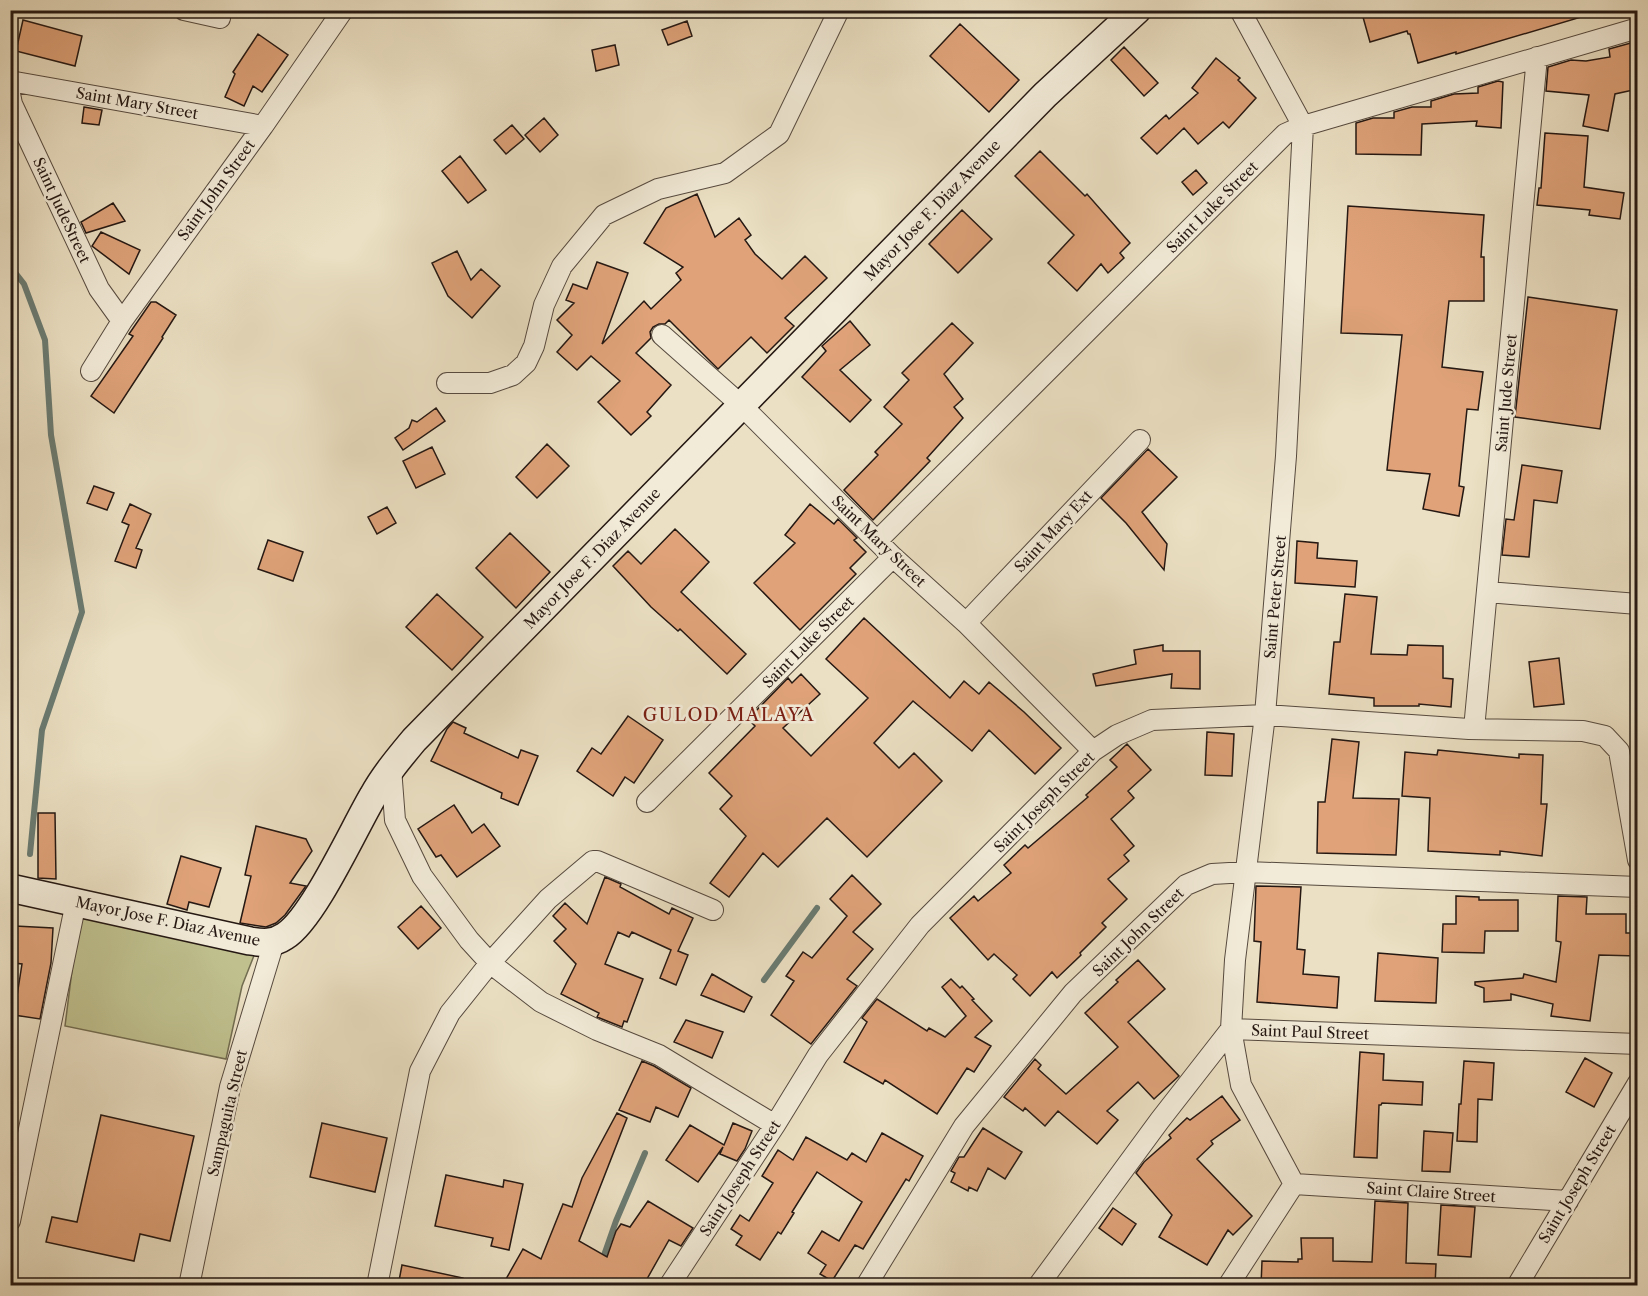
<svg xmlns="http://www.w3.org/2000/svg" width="1648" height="1296" font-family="'Libre Caslon Text',serif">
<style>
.green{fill:#bfc08e;stroke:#726c50;stroke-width:1.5}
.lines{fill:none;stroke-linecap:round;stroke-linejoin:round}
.stream{stroke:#6a7b72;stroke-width:6}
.building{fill:#dfa279;stroke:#251813;stroke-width:1.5}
.street-casing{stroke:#564a3f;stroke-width:22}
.secondary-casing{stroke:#251813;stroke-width:30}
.street{stroke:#f2ebd8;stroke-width:20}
.secondary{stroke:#f2ebd8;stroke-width:27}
.labels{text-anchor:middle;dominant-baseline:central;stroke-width:5;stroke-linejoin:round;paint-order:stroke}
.street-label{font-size:15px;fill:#251813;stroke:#f2ebd8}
.quarter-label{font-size:18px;letter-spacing:1.5px;fill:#7a1f14;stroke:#f2ebd8}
</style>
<rect width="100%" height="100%" fill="#ebe0c3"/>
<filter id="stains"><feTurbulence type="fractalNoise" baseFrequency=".00333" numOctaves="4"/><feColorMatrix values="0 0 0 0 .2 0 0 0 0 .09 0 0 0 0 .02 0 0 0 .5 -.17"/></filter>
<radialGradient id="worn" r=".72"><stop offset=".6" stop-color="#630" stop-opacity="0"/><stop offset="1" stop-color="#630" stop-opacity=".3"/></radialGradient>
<path class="green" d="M92,911L257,948L242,986L226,1059L65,1026L78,923Z"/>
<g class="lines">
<path class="stream" d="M10,266L24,284L45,340L51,435L82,612L42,730L30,854
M764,980L817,908
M602,1261L616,1221L645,1153"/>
</g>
<path class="building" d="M1361,10H1477L1479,17L1499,10H1588V15L1456,54V52L1418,63L1410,34H1408L1407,31L1370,42Z
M23,20L82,36L75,66L16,51Z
M687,21L692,36L668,45L662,30Z
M960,24L1019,80L989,112L930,56Z
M258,34L288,55L262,92L253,86L244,106L225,97L235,74L233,72Z
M1638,41V89L1615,94L1608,131L1583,126L1589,95L1546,91L1548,67L1571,60L1586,61L1610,57L1609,49Z
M615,45L619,65L596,71L592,50Z
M1124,47L1158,83L1144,96L1111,60Z
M1216,58L1240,78L1238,80L1256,98L1229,128L1223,122L1198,144L1184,128L1157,154L1141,138L1166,115L1169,119L1198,93L1192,88Z
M1498,81L1503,82L1501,128L1476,126L1477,121L1422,124L1421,155L1356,154V123L1373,118H1394V112L1412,107H1431V101L1454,94L1478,93V87Z
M84,107L102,110L99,125L82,123Z
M544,118L558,135L540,152L525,135Z
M512,125L524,139L506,154L494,140Z
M1545,133L1588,136L1584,187L1624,193L1620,219L1589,215L1590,210L1537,205L1539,188H1541Z
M1040,151L1085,196L1087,194L1130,243L1120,253L1124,258L1108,273L1101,264L1077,291L1048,263L1074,235L1015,176Z
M460,156L486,190L468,203L442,171Z
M1196,170L1207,183L1193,195L1182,182Z
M697,194L715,237L739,218L751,235L745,240L755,254L782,279L805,256L827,278L785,318L794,326L767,353L751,337L718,369L669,320L665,324H659L653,327L650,332L651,338L636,353L671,385L647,412L651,416L631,435L598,402L620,381L591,356L577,370L557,352L572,335L557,320L574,303L566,300L573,284L587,289L597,262L628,273L602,344L644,301L651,309L681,280L676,273L683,267L644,243L666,208Z
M113,203L125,221L86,233L81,222Z
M1348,206L1484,215L1481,257H1484V301H1449L1442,367L1483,372L1478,410L1467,409L1459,486L1464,487L1459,516L1423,509L1430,474L1387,470L1402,335L1341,333Z
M962,210L992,239L958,273L929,244Z
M101,232L140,250L129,274L92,246Z
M457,251L471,280L481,269L500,286L472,318L448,296L432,263Z
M1528,297L1617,310L1600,429L1515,417Z
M151,302H156L176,315L162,337L163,338L114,413L91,396L133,336L129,334Z
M850,321L870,345L840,370L871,400L850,422L802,377L826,351L822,346Z
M952,323L973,343L944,374L963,399L954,407L963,418L927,458L930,461L873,520L844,490L878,455L875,452L902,424L884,407L909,380L902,373Z
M436,408L445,421L403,450L395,438L409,428L412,420L417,422Z
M547,444L569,466L537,498L516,477Z
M432,447L445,474L416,488L403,461Z
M1148,449L1177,477L1142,512L1167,544L1164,570L1126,523L1101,498Z
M1522,465L1562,471L1557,503L1534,500L1529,557L1502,555L1506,519L1514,520Z
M94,486L114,493L107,510L87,503Z
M130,504L151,514L136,548L142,550L136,568L115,561L129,525L122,522Z
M810,504L834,524L838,519L857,538L854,540L866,552L850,568L856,574L800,630L754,583L795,543L785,535Z
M387,507L396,523L377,534L368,517Z
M675,529L709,562L681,592L746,654L727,674L680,629L678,631L651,607L613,566L628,551L641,564Z
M510,533L550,572L516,608L476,568Z
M268,540L303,552L293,581L258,569Z
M1297,541L1318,543L1317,558L1357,561L1355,587L1295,583Z
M437,594L483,637L452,670L406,627Z
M1345,594L1377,597L1371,654L1407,655L1408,645L1443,646V678L1453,679L1451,707L1419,704V706H1374V698L1329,694L1334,642H1340Z
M864,618L950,698L964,681L979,694L989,682L1024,712L1061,748L1035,774L989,730L972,751L913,701L874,743L899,768L914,753L942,781L867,857L827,818L778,867L763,853L729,897L710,883L746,836L720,809L732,796L709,773L755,726L748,719L788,678L792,683L801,674L820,694L783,728L811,756L868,698L826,659Z
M1163,645V651H1200V689L1171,688L1172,674L1096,686L1093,674L1136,664L1134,650Z
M1559,658L1564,704L1534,707L1529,662Z
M628,716L663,740L634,783L625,777L613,796L577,771L592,748L601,754Z
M453,722L466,728L464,733L518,758L521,750L538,756L518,805L501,798L502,793L431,761L447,729Z
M1207,732L1234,734L1232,776L1205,775Z
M1332,739L1359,742L1353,798L1399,799L1396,855L1317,853L1318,802H1325Z
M1127,744L1151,770L1128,791L1134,798L1111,819L1134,846L1124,855L1129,861L1108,879L1127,899L1102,923L1106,927L1080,953L1081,955L1057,978L1052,972L1030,996L1013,979L1017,975L994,954L988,960L950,918L974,896L978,901L1011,873L1004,865L1025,845L1028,848L1088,797L1086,795L1117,767L1110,760Z
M1438,750L1519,758V754L1543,755L1541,804H1547L1542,856L1500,851V855L1428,851L1430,798L1402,796L1405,752L1437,755Z
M454,805L472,833L484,824L500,846L457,877L441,855L436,857L418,829Z
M38,813H55L56,879L38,878Z
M256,826L306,839L312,851L290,883L306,886L285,915L276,923L266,927L240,923L251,876L245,875Z
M181,856L221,868L209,907L189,902L187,910L167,904Z
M852,875L881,904L853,932L873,949L847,979L857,986L811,1044L771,1015L794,981L786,976L803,952L812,958L847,916L830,899Z
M605,877L621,884L620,887L669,914L672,908L693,918L678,951L688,955L676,985L660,978L671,950L632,932L629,937L618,932L605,964L643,979L627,1022L624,1021L622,1027L597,1017L599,1013L561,994L576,964L554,941L566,929L553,916L565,903L587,924Z
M1256,886L1301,887L1297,949L1305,950L1303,974L1339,977L1337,1008L1257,1002L1261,942L1254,941Z
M1456,896L1479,897V900H1518V931H1485L1484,953L1442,952L1443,924H1456Z
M1558,896L1587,897L1586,914H1626V933H1638V956L1599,955L1590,1021L1551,1016L1553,1004L1511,994V1000L1484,1002V988L1475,985V982L1523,978L1524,974L1556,982L1561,942L1556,941Z
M421,906L441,928L418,949L398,927Z
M15,926L53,928L51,963L40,1019L14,1015L22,964L14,963Z
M1378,953L1438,958L1436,1003L1375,1001Z
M1138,960L1165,989L1128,1022L1179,1076L1154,1099L1138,1082L1107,1111L1118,1120L1097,1144L1058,1111L1045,1126L1025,1108L1023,1111L1004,1097L1035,1059L1041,1065L1038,1069L1066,1094L1118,1047L1085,1013L1118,982L1116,980Z
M712,974L752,997L744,1012L701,995Z
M951,979L960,988L962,986L974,999L972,1000L992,1021L975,1037L991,1046L974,1072L967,1068L937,1114L885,1080L883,1084L844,1062L867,1022L862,1018L877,999L927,1031L929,1028L945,1037L966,1016L942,987Z
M686,1020L723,1032L712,1058L674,1042Z
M1360,1052L1384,1054L1383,1080L1423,1082L1422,1105L1382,1103L1381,1105H1379L1377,1158L1354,1157Z
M1585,1058L1612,1073L1594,1107L1566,1092Z
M642,1061L654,1066L691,1088L678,1117L656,1107L650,1122L619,1110Z
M1464,1061L1494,1063L1492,1100L1478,1099L1477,1142L1457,1141L1459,1104H1461Z
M1222,1096L1240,1120L1211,1141L1213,1144L1197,1159L1252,1216L1233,1235L1228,1230L1207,1265L1159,1237L1172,1215L1136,1173L1144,1162L1171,1138L1169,1135L1187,1118L1190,1120Z
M617,1113L627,1118L579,1241L607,1257L616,1231L621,1224L630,1227L648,1201L693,1228L681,1246L669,1240L643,1286H502L523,1249L541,1259L563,1204L572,1207L582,1178Z
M101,1115L194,1136L170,1241L140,1234L134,1261L46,1242L52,1217L77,1222Z
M322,1123L387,1138L375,1192L310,1177Z
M733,1123L752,1131L745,1149L737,1161L720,1154L723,1147L698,1182L666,1160L690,1125L724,1145Z
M983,1128L1022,1152L1005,1179L988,1168L977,1191L969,1187L968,1191L951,1182L955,1173L951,1171L959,1157H964Z
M1424,1131L1453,1133L1450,1172L1422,1171Z
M882,1133L923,1156L909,1181L906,1179L863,1249L855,1245L832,1281L820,1274L826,1265L808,1253L822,1231L839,1241L862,1202L817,1172L792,1212L794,1213L781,1234L778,1232L760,1260L736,1245L742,1236L731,1229L740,1215L749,1221L773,1183L762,1176L778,1150L793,1160L806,1137L847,1160L852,1153L866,1162Z
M446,1175L503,1187L504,1180L523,1184L509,1250L491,1246L493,1238L435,1226Z
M1375,1201L1408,1203L1406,1263L1436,1264L1435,1286H1410V1282L1368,1281L1367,1286H1261L1262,1261L1298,1262V1259H1302L1301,1238H1333V1261L1372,1262Z
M1441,1205L1475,1207L1471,1257L1438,1255Z
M1113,1208L1136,1224L1122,1245L1099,1228Z
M402,1265L463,1278L462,1286H398Z"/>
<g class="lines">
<defs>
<path id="street" d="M184,10L220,18
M1240,10L1303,126L1286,456L1265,715L1235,960L1231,1029L1241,1085L1294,1184
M10,81L263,126
M10,94L12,104L99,289L122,321
M662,335L741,405L893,557L966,623L1093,751
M91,371L122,321L263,126L343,10
M447,383H490L513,375L526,363L534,346L544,305L562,266L604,215L658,189L725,173L779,134L839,10
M878,540L1285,134L1303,126L1638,28
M1487,592L1638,604
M966,623L1140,440
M1474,729L1537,57
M391,768L395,820L422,876L469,940L490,963L541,1002L597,1030L659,1055L775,1125
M647,802L893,557
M1294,1184L1568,1201
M10,1221L76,902
M189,1286L230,1087L274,942
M377,1286L420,1071L450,1013L490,963L548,899L593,861H597L713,910
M669,1286L775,1125L818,1055L920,925L1093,751L1117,735L1152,720L1265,715L1469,729L1583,731L1605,736L1619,751L1638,860
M866,1286L964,1126L1073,993L1186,885L1212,874L1247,872L1638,887
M1038,1286L1160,1120L1231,1029L1638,1044
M1228,1286L1294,1184
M1517,1286L1638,1083"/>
<path id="secondary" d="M10,888L250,941C263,943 273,944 285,936C313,919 354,828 373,796C384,776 399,758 414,740L1045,95L1137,10"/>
</defs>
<use href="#street" class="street-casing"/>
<use href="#secondary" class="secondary-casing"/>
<use href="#street" class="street"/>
<use href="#secondary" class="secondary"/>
</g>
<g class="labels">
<g class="street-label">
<text transform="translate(137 103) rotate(10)">Saint Mary Street</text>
<text transform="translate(216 190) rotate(-54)">Saint John Street</text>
<text transform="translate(1212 207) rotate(-45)">Saint Luke Street</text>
<text transform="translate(62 210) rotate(65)">Saint JudeStreet</text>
<text transform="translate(932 210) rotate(-46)">Mayor Jose F. Diaz Avenue</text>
<text transform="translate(1506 393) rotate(-85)">Saint Jude Street</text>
<text transform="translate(1053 531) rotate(-47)">Saint Mary Ext</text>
<text transform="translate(879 541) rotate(44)">Saint Mary Street</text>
<text transform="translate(592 558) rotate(-46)">Mayor Jose F. Diaz Avenue</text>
<text transform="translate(1275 597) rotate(-85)">Saint Peter Street</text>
<text transform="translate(808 642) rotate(-45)">Saint Luke Street</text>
<text transform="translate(1044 802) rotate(-45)">Saint Joseph Street</text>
<text transform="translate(168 921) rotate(12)">Mayor Jose F. Diaz Avenue</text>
<text transform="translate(1138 932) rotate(-44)">Saint John Street</text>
<text transform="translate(1310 1032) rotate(2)">Saint Paul Street</text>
<text transform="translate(227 1113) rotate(-77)">Sampaguita Street</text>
<text transform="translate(740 1178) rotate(-57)">Saint Joseph Street</text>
<text transform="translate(1577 1184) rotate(-59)">Saint Joseph Street</text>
<text transform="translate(1431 1192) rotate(4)">Saint Claire Street</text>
</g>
<g class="quarter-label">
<text x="729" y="715">GULOD MALAYA</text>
</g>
</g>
<rect width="1648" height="1296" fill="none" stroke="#ebe0c3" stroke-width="36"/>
<rect x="12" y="12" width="1624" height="1272" fill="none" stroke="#251813" stroke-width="3"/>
<rect x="18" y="18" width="1612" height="1260" fill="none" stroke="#251813" stroke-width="1.5"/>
<rect width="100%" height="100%" filter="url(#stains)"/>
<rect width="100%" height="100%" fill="url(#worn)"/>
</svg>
